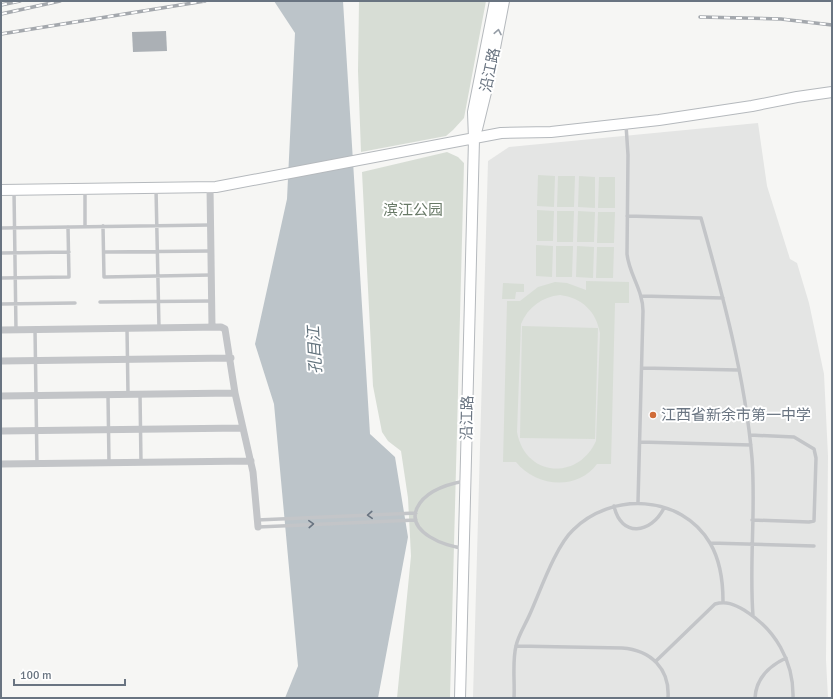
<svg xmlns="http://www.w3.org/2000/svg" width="833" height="699" font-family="Signika,'Noto Sans SC',sans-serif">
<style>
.built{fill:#e4e5e4}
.green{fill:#d7ddd5;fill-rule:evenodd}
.water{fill:#bcc4c9}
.building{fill:#abb0b5}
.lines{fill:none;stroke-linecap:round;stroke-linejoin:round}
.secondary-casing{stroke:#b5b9bd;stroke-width:12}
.lane{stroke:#c3c5c8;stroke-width:3.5}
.street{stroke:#c3c5c8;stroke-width:7}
.secondary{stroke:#fff;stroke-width:10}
.rail-casing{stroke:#a4a8ad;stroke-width:3.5}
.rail{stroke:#fff;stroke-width:2;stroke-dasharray:6;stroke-linecap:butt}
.oneway{stroke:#969ea7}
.oneway2{stroke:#697481}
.poi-dot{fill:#d06d3a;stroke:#fff;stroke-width:1.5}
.labels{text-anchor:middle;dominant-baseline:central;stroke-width:4;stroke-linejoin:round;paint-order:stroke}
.street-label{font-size:15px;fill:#697481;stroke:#fff}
.park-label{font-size:15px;fill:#687967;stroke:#fff}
.poi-label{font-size:15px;fill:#697481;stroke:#fff;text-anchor:start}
.water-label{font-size:16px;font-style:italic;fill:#64747e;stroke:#fff}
</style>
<rect width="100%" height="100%" fill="#f6f6f4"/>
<path class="built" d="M758,123L767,186L790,259L797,263L809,303L824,374L828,456L826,660L828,698H473L488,161L509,147Z"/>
<path class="green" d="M359,1H486L464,118L453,130L446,136L361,152L358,71Z
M447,152L458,157L464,163L450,698H397L411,556L408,498L401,451L388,441L382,432L373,386L362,172Z
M538,175L555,176L554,207L537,206Z
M558,176H575L574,207H557Z
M579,176L595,177V208L578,207Z
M599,177H615V208H598Z
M537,210L554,211L553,241H537Z
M557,211H574L573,242H557Z
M578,211L595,212L594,242H577Z
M598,212H615L614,243H597Z
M536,245L553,246L552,277L536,276Z
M556,246H573L572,277H556Z
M577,246L594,247L593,278L576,277Z
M597,247H614L613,278H596Z
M586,281L629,282V303H615L611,464H597C577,491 536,487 516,462H503L507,301H520L538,287L555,282L567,283L586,290ZM560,295C582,298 596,311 600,333L596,441C578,481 525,477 517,432L521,324C528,307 542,297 560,295Z
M503,283L524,284V292H516L515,299H502Z
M522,326L598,328L595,439L520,438Z"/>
<path class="water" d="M274,1H343L370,434L395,457L408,537L378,698H285L298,666L274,404L255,344L287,199L295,33Z"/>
<path class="building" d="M166,31L167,51L133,52L132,32Z"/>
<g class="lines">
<defs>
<path id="secondary" d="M477,129L488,84L504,1
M1,190L216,187L501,133L551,132L659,120L752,106L797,97L832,92
M460,698L474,139L473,112L495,1"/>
</defs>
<use href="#secondary" class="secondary-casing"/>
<path class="lane" d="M626,125L628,155L627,254C629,274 643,290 643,311L638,502
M156,189L159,328
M85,190V227
M14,191L16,330
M627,216L701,218C723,296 745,377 752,458C756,511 749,563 753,616
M103,226L104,277L211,275
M1,228L210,225
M104,252L211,251
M1,253L69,252
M1,278L69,277L68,227
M641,296L723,298
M100,302L211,301
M1,304L75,303
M127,328L128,394
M35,329L37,464
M642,368L738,370
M140,394L141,463
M108,395L109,463
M750,435L794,437L814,449L816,458L814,521L809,522L752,520
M640,442L751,445
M614,506C621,538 651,534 664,508
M257,520L416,513
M258,527L416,520
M710,543L814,546
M463,548C446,547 406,532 417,508C425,491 448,484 465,481
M516,646L622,648C651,650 670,669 668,698
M656,661L715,604C726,601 734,604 744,610C775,629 794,661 793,698
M514,698C515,682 512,662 516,646C518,636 525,625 529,616C540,592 555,547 573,530C611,492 681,494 710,543C720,560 723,581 723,601
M755,698C756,678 769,666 786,658"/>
<path class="street" d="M210,187L212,327
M1,330L221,327L225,329L235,393L253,472L258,527
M1,361L231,358
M1,396L235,393
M1,431L243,428
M1,464L251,461"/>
<use href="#secondary" class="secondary"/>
<defs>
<path id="rail" d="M1,5L20,1
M1,14L60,1
M700,17L781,19L832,25
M1,34L205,1"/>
</defs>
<use href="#rail" class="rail-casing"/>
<use href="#rail" class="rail"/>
</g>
<defs><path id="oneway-chevron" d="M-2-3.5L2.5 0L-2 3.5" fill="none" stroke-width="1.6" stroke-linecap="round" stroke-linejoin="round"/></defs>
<use class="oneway" href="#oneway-chevron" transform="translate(498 32) rotate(-79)"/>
<g class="oneway2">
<use href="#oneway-chevron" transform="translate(370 515) rotate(177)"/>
<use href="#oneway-chevron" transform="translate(311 524) rotate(-3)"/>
</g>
<circle class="poi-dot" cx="653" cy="415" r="4"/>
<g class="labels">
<g class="street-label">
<text transform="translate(490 70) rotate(-78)">沿江路</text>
<text transform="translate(467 418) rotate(-89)">沿江路</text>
</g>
<g class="park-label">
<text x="413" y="210">滨江公园</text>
</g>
<g class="poi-label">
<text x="661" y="415">江西省新余市第一中学</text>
</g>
<g class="water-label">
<text transform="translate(315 350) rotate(-93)">孔目江</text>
</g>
</g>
<rect width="833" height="699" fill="none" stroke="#697481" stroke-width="4"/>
<path d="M14 679v6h111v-6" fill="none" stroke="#697481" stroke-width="2"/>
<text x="20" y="679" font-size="12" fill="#697481" stroke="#ffffff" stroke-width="3" paint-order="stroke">100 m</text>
</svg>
